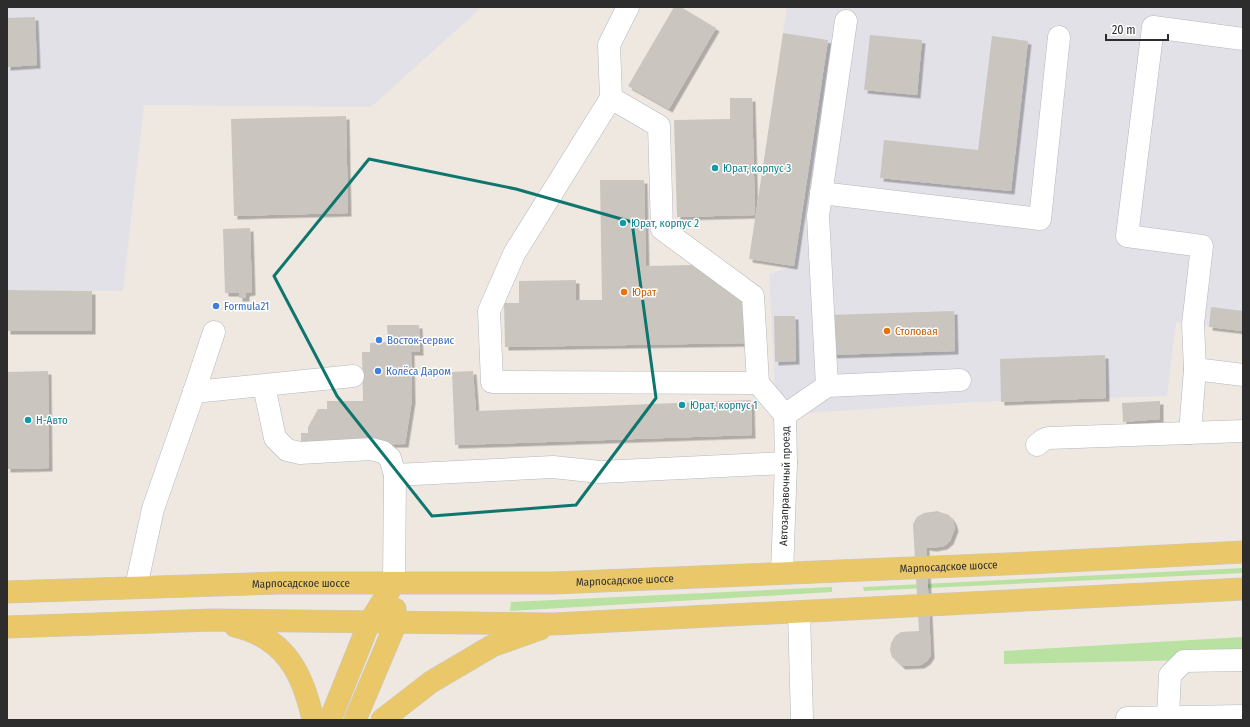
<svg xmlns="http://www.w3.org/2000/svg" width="1250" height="727" font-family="'Fira Sans Condensed',sans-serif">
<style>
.industrial{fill:#e2e1e7}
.green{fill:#b9e1a1}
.building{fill:#cac6bf;filter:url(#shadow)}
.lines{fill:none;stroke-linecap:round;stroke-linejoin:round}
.minor-casing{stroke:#b4b7c0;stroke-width:23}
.major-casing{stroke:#c8c8c8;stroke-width:23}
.minor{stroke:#fff;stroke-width:22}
.major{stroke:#eac86a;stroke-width:22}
.marked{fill:none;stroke:#0f766e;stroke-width:3;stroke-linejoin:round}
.culture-dot{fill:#0f9aa8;stroke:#fff;stroke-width:1.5}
.food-dot{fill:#e8710a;stroke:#fff;stroke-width:1.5}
.shop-dot{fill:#3f7fe0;stroke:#fff;stroke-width:1.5}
.labels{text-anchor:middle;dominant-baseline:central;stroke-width:3;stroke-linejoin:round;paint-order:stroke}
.culture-label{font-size:11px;fill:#0d838f;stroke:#fff;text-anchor:start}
.food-label{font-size:11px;fill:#c56008;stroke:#fff;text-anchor:start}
.shop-label{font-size:11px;fill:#366cbe;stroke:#fff;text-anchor:start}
.street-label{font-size:11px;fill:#2d2d2d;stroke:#fff}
</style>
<defs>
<filter id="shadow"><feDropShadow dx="3.5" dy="3.5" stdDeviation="0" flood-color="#0004"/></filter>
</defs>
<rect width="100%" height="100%" fill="#eee8e1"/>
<path class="industrial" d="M7,7H482L371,107L144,105L123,291L7,290Z
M787,7H1243V331L1176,322L1167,396L976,402L807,413L775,391L769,274L794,266L828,40L783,33Z"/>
<path class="green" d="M1243,568V573L864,591L863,587Z
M832,587V592L510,611L511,602Z
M1243,637V659L1004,664V651Z"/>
<path class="building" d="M674,7H681L716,28L669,109L628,86Z
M35,17L37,65L7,67V18Z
M783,33L828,40L794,266L749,259Z
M870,35L922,40L917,95L864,90Z
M992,36L1028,41L1011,191L880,178L884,140L978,150Z
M730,98H752L755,215L677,217L674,120L730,119Z
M346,116L348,213L234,216L231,119Z
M600,180H644L646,266L692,265L749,302L750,343L505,347L504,303H519V281L576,280V300H602Z
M250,228L252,292L246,293V298H239V293H225L223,229Z
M7,290L92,291V331H7Z
M1211,307L1243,311V331L1209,327Z
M954,311L955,351L829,355L828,315Z
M774,316H795L796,361L775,362Z
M387,325H419L420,352H411L412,400L405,444L301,445V433H308V427L318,409H327V401H363L362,352H370V343L388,342Z
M1105,355L1106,398L1001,402L1000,359Z
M48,371L49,468L7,469V372Z
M473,371L476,411L751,400L752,435L455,445L452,372Z
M1160,401V419L1123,422L1122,403Z
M937,511L949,515L953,521L955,528L950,541L944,546L933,548L926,547L931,655L927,661L921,665L902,666L892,657L890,650L891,643L895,636L901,632L919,631L913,524L917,517L924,513Z"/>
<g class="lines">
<defs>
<g id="minor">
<path d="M628,7L609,45L611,98L514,254L489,311L492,382L758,383L785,415"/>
<path d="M1243,39L1153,27L1127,236L1202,246L1193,324L1195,369L1243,375"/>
<path d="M611,98L659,126L662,229L753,296L758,383"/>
<path d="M821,193L1040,219L1059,37"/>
<path d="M264,386L275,438L287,450L300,453L371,449L383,452L390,458L395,475"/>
<path d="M827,386L818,216L846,21"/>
<path d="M194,392L353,376"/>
<path d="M1190,433L1195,369"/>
<path d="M1037,445L1043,440L1049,438L1243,431"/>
<path id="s1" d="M782,573L786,463L785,415L827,386L960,380"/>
<path d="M394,583L395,475L553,467L600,472L786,463"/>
<path d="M136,587L153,509L194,392L214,332"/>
<path d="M799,612L802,720"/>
<path d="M1168,717L1170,675L1184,661L1243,660"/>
<path d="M1127,718L1243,716"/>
</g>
<g id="major">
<path id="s2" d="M7,592L280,583H554L1029,563L1243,552"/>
<path d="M235,626C285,638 303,673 313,720"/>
<path d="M7,627L213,620L554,624L1243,589"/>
<path d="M330,720L369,623L394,583"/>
<path d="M355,720L396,623L395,609"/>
<path d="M382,720L431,682L492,646L540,629"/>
</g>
</defs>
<use href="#minor" class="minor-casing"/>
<use href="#major" class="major-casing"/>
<use href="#minor" class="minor"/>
<use href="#major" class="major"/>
</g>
<path class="marked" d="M369,159L516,189L632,222L656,398L576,505L432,516L337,396L274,276Z"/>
<g class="culture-dot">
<circle cx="715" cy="168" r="4"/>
<circle cx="623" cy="223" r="4"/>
<circle cx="682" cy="405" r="4"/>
<circle cx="28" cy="420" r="4"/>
</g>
<g class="food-dot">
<circle cx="624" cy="292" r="4"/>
<circle cx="887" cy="331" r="4"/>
</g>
<g class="shop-dot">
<circle cx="216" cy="306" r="4"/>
<circle cx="379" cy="340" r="4"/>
<circle cx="378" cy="371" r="4"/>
</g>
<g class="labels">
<g class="culture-label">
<text x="723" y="168">Юрат, корпус 3</text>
<text x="631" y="223">Юрат, корпус 2</text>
<text x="690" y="405">Юрат, корпус 1</text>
<text x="36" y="420">Н-Авто</text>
</g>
<g class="food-label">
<text x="632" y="292">Юрат</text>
<text x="895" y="331">Столовая</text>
</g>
<g class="shop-label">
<text x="224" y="306">Formula21</text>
<text x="387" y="340">Восток-сервис</text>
<text x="386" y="371">Колёса Даром</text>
</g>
<g class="street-label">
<text stroke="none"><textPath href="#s1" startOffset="87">Автозаправочный проезд</textPath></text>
<text stroke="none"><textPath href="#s2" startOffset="942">Марпосадское шоссе</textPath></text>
<text stroke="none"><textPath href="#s2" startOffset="618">Марпосадское шоссе</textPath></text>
<text stroke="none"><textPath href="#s2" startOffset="294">Марпосадское шоссе</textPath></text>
</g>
</g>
<rect width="1250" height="727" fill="none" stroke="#2d2d2d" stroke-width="16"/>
<path d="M1106 34v6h62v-6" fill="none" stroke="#2d2d2d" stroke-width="2"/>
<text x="1112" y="34" font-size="12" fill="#2d2d2d" stroke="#ffffff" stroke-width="3" paint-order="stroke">20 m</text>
</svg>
